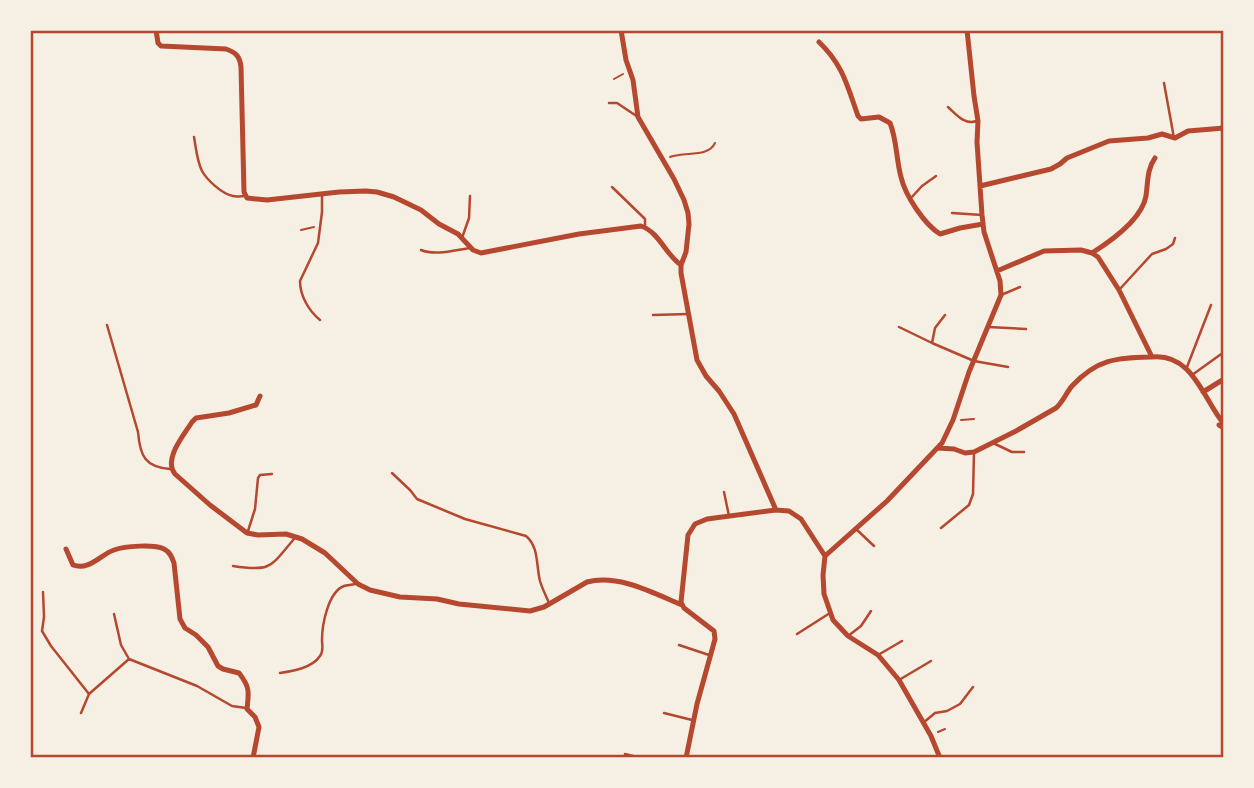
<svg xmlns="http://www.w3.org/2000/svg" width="1254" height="788" font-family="Signika,sans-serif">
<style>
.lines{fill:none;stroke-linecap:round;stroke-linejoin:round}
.path{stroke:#b5482f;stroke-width:2}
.service{stroke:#b5482f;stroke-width:2.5}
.minor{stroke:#b5482f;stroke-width:5}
.neatline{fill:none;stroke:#b5482f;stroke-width:2.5}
</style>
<rect width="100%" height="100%" fill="#f6efe4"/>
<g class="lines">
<path class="path" d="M614,79L623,74
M670,157C685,151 708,158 715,143
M301,230L314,227
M961,420L974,419
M938,732L945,729"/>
<path class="service" d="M1164,83L1174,138
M609,103H617L638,117
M948,107C957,115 964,125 977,121
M194,137C196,148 197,161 202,171C207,180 222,194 233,196C237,197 241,196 245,196
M612,187L643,217L645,219V226
M911,198L922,186L936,176
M952,213L982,215
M462,238L469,218L470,196
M421,250C435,256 455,250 470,248
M1119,290L1152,254L1166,249L1173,244L1175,238
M1001,295L1020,287
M653,315L689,314
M320,320C309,311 300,296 300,281L318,243L322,212V194
M107,325L138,432C140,456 145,467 170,469
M899,327L932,343L974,361L1008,367
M988,327L1026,329
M932,343L935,328L945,315
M1187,367L1211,305
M1192,375L1224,352
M993,443L1012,452H1024
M392,473L410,490L417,499L465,519L526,536C539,547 536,565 540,581C542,588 546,596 549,603
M724,492L729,516
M941,528L969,505L973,494L974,452
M856,529L874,546
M248,531L255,509L258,478L260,475L272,474
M233,566C272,572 270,567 294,539
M43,592L44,617L42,631L51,646L89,694
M114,614L121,645L129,659L197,686L232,706L246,708
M797,634L830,613
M848,636L861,626L871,611
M679,645L709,655
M878,655L902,641
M280,673C293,671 312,668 320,656C324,651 322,646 322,640C322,625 328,592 344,586C347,585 351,585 355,584
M899,680L931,661
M81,713L89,694L129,659
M664,713L692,720
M923,723L935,713L947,711L960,704L973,687
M625,754L641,758"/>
<path class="minor" d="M156,30L158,43L161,46L226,49C235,52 240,56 241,67L244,192L247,198L267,200L339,192L366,191L377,192L394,197L421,210L439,224L458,234L473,250L481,253L579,234L641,226C659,232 666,255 681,265
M621,30L626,60L633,80L638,117L674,179L684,200L688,213L689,224L686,252L681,265V273L697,360L706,376L719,391L734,414L776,510
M819,42C843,65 847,85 858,116L861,119L879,117L890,123C897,140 896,159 901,177C905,195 924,224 940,234L960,228L983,224
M980,186L1051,169L1060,164L1067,158L1109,141L1148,138L1162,134L1175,138L1188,131L1224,128
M1092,253C1111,241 1142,219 1146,196C1148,182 1147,169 1155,158
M997,271L1044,251L1081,250L1092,253L1098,257L1119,290L1152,357C1193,353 1203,399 1224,424L1219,425L1224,428
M1203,392L1224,379
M260,396L256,405L229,413L196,418L192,422C184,435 163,459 175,474L210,505L247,533L258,535L286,534L302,539L325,553L358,584L370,590L400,597L437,599L459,604L530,611L544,607L587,582C619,574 653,593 682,605
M938,448L954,449L965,453L974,452L1016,431L1056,408C1063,402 1066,393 1072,386C1098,358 1117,358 1152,357
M66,549L73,565C89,571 100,555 114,550C125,546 154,544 164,549C170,552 172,557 174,563L180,619L185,628L196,635L208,647L218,666L223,669L239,673C250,687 249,692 247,709L255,717L259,727L253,758
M686,758L697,704L715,639L714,631L684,608L681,602L688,535L695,524L707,519L776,510L789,511L801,519L825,556
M940,758L931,736L899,680L878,655L848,636L833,620L824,594L823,575L825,556L887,501L942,443L953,420L969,372L1001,295L1000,281L984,232L982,215L977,142L978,121L974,96L967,30"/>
</g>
<rect width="1254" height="788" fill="none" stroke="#f6efe4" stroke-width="63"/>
<rect x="32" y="32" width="1190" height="724" class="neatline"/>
</svg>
